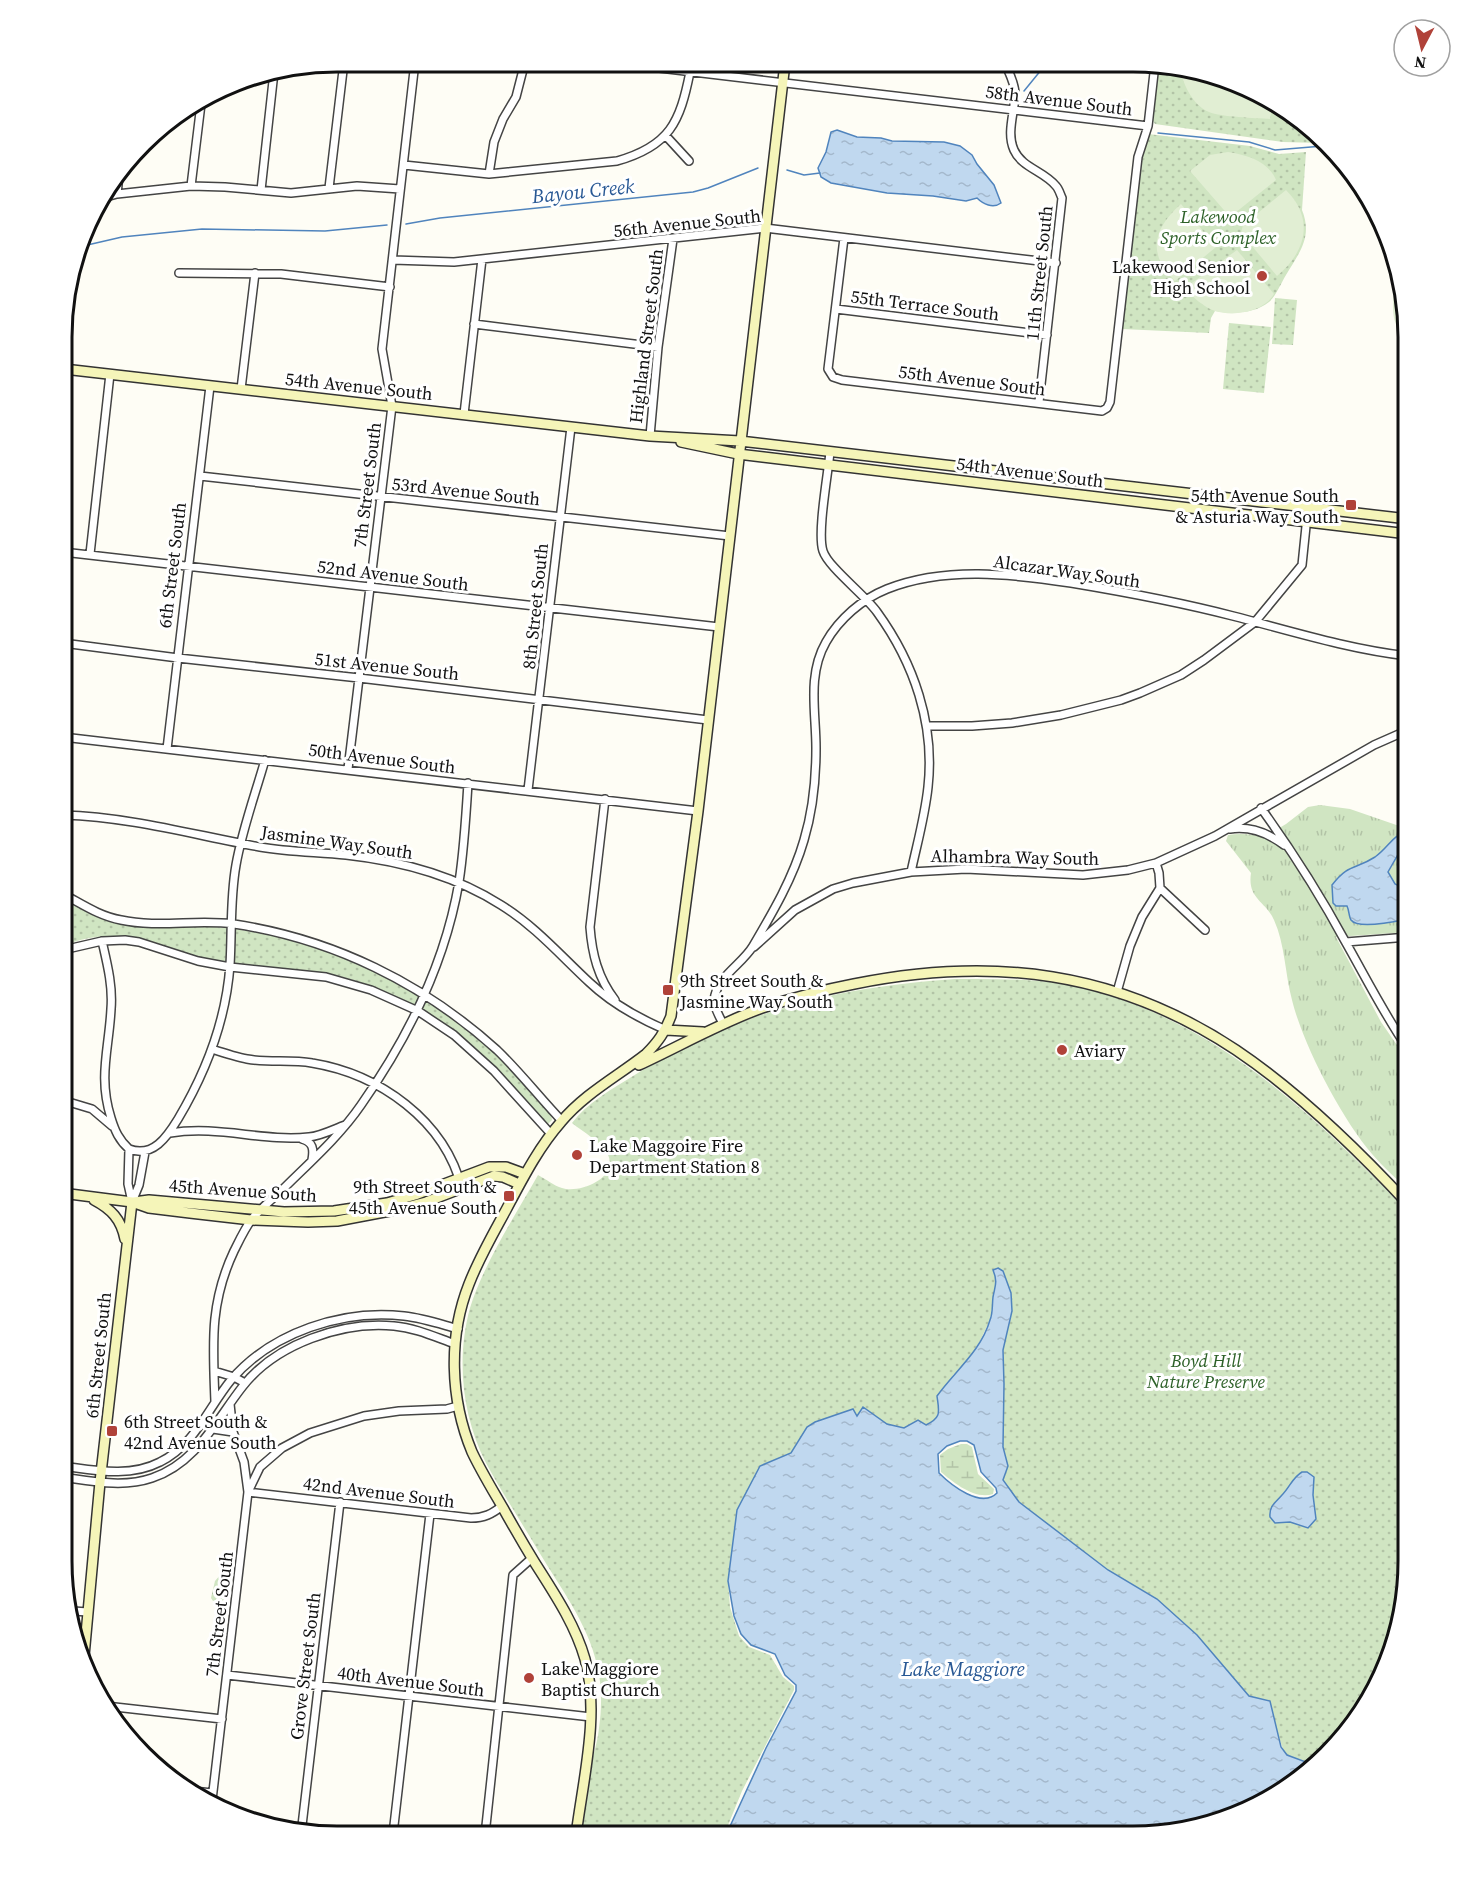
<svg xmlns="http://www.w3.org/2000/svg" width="1470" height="1898" font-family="'Source Serif 4',serif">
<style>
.grass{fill:url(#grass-tufts)}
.wetland{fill:url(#wetland-marsh)}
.park{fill:url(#park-dots)}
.pitch{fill:#e1eed3}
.water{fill:url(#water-ripples);stroke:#5084bd;stroke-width:1.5;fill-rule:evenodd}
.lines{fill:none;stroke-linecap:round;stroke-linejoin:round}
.stream{stroke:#5084bd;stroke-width:1.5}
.street-casing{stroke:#444;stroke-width:10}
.secondary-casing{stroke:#333;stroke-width:12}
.street{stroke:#fff;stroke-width:7}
.secondary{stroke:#f5f5b9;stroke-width:9}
.poi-dot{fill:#b04239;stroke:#fff;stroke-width:2}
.labels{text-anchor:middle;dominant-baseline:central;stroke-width:6;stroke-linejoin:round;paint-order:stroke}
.street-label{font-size:18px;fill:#111;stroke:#fff}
.park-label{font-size:18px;font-style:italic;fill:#2d6128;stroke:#fff}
.poi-label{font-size:18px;fill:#111;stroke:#fff;text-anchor:start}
.water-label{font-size:20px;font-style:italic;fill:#285894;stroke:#fff}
.rim{fill:none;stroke:#111;stroke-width:3}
</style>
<defs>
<pattern id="grass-tufts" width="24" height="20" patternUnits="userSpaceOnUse" patternTransform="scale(1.5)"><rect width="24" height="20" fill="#d0e5c2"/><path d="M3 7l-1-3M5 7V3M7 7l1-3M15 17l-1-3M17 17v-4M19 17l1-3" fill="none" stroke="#b2c3a6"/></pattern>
<pattern id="wetland-marsh" width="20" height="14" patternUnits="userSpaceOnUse" patternTransform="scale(1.5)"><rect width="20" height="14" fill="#d0e5c2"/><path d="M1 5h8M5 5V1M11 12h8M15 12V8" fill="none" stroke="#b2c3a6"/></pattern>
<pattern id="park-dots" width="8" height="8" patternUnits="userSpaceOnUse" patternTransform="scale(1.5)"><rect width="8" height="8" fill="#d0e5c2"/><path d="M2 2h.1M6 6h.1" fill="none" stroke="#b2c3a6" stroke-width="1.8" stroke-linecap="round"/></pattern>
<pattern id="water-ripples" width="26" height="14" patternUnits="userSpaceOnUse" patternTransform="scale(1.5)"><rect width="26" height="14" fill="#c0d8ef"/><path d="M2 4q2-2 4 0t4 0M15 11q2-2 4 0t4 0" fill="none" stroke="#a4b8cc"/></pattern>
</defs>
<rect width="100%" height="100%" fill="#fefdf5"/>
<path class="grass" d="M1320,805L1350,809L1408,829V932L1336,937L1381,1022L1408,1061V1190C1396,1178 1383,1167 1372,1154C1342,1119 1303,1045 1292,1000C1285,974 1285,944 1274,920C1266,901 1247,899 1251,873L1226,841L1228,835C1240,833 1251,834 1264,837L1286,824L1308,807Z"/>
<path class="wetland" d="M961,1444H967L972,1447L978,1474L994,1489L993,1494C975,1500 954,1483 941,1472L940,1455L948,1449Z"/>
<path class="park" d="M1159,64H1169L1238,82L1300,118L1320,143L1283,142L1155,124L1153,121Z
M1148,134L1250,146L1279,154L1306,152L1302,210C1313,237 1299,253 1286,275C1281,283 1276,296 1269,302C1254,314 1232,314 1215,311L1211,318L1209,333L1122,329L1141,157Z
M1275,298L1297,300L1293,345L1272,344Z
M1229,323L1271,327L1264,393L1223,389Z
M63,898C81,905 95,919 116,922C129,924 144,923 157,924C187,925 217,926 247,931C340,945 423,989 492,1051C514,1070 532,1093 551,1114L552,1120L548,1124L545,1123C520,1095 496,1064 467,1041C426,1007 377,983 325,973C287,967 249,968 212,960C157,948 120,922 63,946Z
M955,979C998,979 1041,978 1082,988C1216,1020 1316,1117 1408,1212V1579L1394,1650L1362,1714L1311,1771L1306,1762C1300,1759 1292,1758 1287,1755C1281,1751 1272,1710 1269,1701L1249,1696L1197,1635L1157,1599L1108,1570L1019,1502L1002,1479L1008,1466L1003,1447L1004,1384L1003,1350L1012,1311L1011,1293L1003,1271H993L997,1280L990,1320L980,1341L964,1367L953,1375L935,1420L926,1425L918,1421L904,1428L886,1424L863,1407L857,1417L807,1427L791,1453L760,1467L737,1510L728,1581L730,1607L739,1636L749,1647L770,1655L783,1677L794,1686V1690L742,1791L724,1835H581C582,1820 583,1805 585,1790C588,1769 597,1749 599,1728C602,1708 602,1684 597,1665C588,1624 560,1587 539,1552C522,1523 502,1493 486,1463C462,1416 456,1359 470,1308C483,1265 516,1214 538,1175C546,1179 554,1186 562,1188C580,1194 621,1177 607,1153C600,1141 583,1132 572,1123C587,1103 612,1089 633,1076C736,1012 836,987 955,979Z
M221,1574L228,1575L229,1580L224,1600L220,1602L213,1601L211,1598L215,1581Z"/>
<path class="pitch" d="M1179,67L1238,82L1273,102L1270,119C1256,118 1221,117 1209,112C1192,105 1183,83 1179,67Z
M1228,152C1247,155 1268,161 1276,180L1230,217L1190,171L1210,155Z
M1286,190C1315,219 1306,252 1277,276L1241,233L1243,225Z
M1181,204L1216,247L1175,281C1146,253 1154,228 1181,204Z
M1237,250L1274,294C1264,312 1234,317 1215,311C1203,307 1193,297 1185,288Z
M1395,281L1408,339C1388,324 1393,304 1395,281Z"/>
<path class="water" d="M837,130L857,137L881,138L892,141L944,142L960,146L972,155L977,164L994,185L1001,203C993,209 983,204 977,198L966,201L933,196L887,193L831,183L821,177L818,168L826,152L831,132Z
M1408,829V837L1388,872L1395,884L1408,890V919C1398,921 1358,930 1351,920C1349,917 1349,910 1347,906H1336L1333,903L1332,885C1349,863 1355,870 1375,857C1388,848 1392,836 1408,829Z
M998,1268L1003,1271L1011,1293L1012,1311L1003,1350L1004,1384L1003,1447L1008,1466L1003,1480L1019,1502L1108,1570L1157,1599L1197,1635L1249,1696L1270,1701L1281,1747L1287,1755L1306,1762L1311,1771L1255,1808L1133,1836L726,1835L766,1748L796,1691V1685L785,1675L775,1654L751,1645L741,1634L734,1616L728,1581L737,1510L760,1466L791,1453L807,1427L815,1422L853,1409L857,1416L863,1407L887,1424L904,1428L918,1420L926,1425C942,1417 939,1412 937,1396C955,1371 981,1351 990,1320C993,1313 992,1305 993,1297C995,1286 998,1282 993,1270ZM960,1441H967L974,1445L981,1472L996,1488L997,1493C981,1509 951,1485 939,1473L938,1454L947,1446Z
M1302,1472H1307L1314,1477L1313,1495L1316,1519L1308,1528L1290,1522L1275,1523L1270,1517C1269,1506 1275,1503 1282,1495C1290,1487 1292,1478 1302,1472Z"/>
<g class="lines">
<path class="stream" d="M1024,91L1046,64
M1158,133L1249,142L1275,150L1323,146
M787,170L804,175L820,173
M406,224L440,218L693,192L708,188L758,168
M83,246L122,237L202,229L325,231L387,225"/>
<defs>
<path id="street" d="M609,62L1148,126
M1005,63C1009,73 1015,83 1015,94C1015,111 1006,133 1014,150C1022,168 1044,171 1056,186C1059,189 1060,194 1062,198L1039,402
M666,136L689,161
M404,165L489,174L617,161C670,146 680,122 690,72
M489,174L494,142L503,119L516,97L525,62
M191,186L201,104
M329,188L344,62
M261,190L274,72
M117,194L119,175
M99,199L117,194L191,186L225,187L291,193L357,186L400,189
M844,238L828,369L833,377L842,380L1102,411L1107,408L1110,402L1138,157L1148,126L1155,64
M393,260L454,262L765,228L1056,263
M179,273L281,274L390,287
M836,309L1047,335
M474,324L658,347
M241,389L255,273
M464,414L482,259
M650,436L658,347L673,239
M830,452C828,474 817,533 823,551C828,567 865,595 877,612C914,663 935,724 928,787C925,816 917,844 911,872
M200,476L730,536
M63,552L719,627
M90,554L110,374
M63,643L178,658L359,678L708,720
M927,726H972L1012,723L1061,715L1121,700L1140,693L1181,675L1204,660L1255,622L1302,565L1308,507
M1404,732L1408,742
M63,737L698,811
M167,749L210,386
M348,769L392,406L382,349L415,62
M528,790L571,427
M605,799L590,927C592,954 598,978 615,1000
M1261,808C1292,851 1320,895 1345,941C1366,978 1384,1014 1408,1049
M63,815C131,817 194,835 260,847C289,852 317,852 346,855C401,861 454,875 501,905C535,926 560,955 589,982C611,1003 638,1018 666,1030
M1230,829C1250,826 1268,833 1284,845
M1160,888L1205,930
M63,894C82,904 99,916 121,920C158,928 197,919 234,924C333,939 423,983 497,1050C520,1072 540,1098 562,1121
M102,941C107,963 113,986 111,1009C109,1049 98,1077 111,1118C115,1131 119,1140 129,1149
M1346,942L1408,937
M754,947L795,910L833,889L853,883L911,872L966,869L1083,875L1128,870L1156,863L1215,836L1374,745L1408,730
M63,950L102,941L125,940L139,942L198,961L230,967L326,977L371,990L418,1011L454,1035L494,1071L551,1134
M1117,992L1130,946L1142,917L1160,888L1159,873L1156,863
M723,1024C719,1015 712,1005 715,995C720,975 743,963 753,946C773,912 793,878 804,840C813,810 816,779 816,748C816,712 807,675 826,642C839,619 862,599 887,589C945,566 1011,574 1071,583C1125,592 1179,602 1233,616C1291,631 1348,649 1408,656
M212,1049C224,1053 236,1057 247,1059C269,1063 291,1059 312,1063C379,1074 445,1120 462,1189
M62,1100L92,1109L112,1126
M170,1133C219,1125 263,1142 309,1137C321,1136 334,1129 345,1125
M302,1139C313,1142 314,1149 312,1160
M132,1202L128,1184L129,1149C153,1158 167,1137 178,1119C206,1072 226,1021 230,965C232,932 230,898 236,865C242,830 255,795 265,760
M132,1202L139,1185L145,1152
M214,1371L234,1377L245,1383
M215,1402C213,1345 209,1304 234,1251C239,1241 245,1228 252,1219C260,1209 271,1200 281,1191C309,1163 339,1137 361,1105C408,1038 445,964 459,882C464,850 466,816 468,783
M458,1406L447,1409L399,1411L364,1416L310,1433L282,1448L260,1467L248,1492L471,1518C484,1518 492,1514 502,1506
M213,1429L233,1432
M62,1466C94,1470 129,1478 160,1462C195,1445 208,1408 231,1380C272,1332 343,1309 404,1316C423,1318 440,1324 458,1329
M62,1477C91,1481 123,1488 152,1478C197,1463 216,1420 243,1386C276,1344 342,1321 394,1326C416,1328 435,1337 455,1344
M73,1611L88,1612
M227,1675L591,1717
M106,1706L222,1719
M184,1790L212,1793
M212,1800L248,1492L244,1462L233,1432L230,1404
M301,1834L340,1502
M393,1834L430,1514
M485,1835L513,1575L532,1558"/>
<path id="secondary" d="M64,369L650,436L740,441L1408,519
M681,442L738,454L1408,534
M666,1030L703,1032
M639,1065C680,1046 720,1023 762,1008C792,998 823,990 854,984C993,956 1117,971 1236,1050C1297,1091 1358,1150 1408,1204
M62,1193L132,1202L149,1208L190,1213L251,1220L308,1222L337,1221L395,1210L426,1202L494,1176L503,1177L519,1184
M94,1200C111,1209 121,1219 125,1239
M134,1202L149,1200L284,1212L334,1211L387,1203L415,1195L489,1167H506L525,1174
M84,1656L100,1482L132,1202
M576,1835C583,1780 600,1713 585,1659C575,1624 554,1593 535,1563C524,1545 513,1526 503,1508C492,1489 481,1471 472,1452C450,1399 448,1337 469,1284C479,1258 493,1234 506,1210C522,1180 538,1148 561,1122C584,1094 618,1076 646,1054C658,1042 665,1032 671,1016L698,811L785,63"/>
</defs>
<use href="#street" class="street-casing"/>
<use href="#secondary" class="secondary-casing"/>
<use href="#street" class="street"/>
<use href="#secondary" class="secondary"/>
</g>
<g class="poi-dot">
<circle cx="1262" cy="276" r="6"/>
<rect x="1345" y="499" width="12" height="12" rx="3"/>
<rect x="662" y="984" width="12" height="12" rx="3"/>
<circle cx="1062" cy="1050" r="6"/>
<circle cx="577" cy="1155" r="6"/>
<rect x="503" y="1190" width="12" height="12" rx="3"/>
<rect x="106" y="1425" width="12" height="12" rx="3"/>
<circle cx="529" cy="1678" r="6"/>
</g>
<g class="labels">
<g class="street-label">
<text transform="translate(1059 100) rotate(7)">58th Avenue South</text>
<text transform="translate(687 223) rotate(-6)">56th Avenue South</text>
<text transform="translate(1039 273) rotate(-84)">11th Street South</text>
<text transform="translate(925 305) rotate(7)">55th Terrace South</text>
<text transform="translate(646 336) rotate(-83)">Highland Street South</text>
<text transform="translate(972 380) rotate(7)">55th Avenue South</text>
<text transform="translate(359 386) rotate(6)">54th Avenue South</text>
<text transform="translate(1030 472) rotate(7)">54th Avenue South</text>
<text transform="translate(367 485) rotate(-83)">7th Street South</text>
<text transform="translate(466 491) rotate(6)">53rd Avenue South</text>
<text transform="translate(172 565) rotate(-83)">6th Street South</text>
<text transform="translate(1067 571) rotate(8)">Alcazar Way South</text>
<text transform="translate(393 575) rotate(7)">52nd Avenue South</text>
<text transform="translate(535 606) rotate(-84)">8th Street South</text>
<text transform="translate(387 666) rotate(6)">51st Avenue South</text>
<text transform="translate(382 758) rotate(7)">50th Avenue South</text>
<text transform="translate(337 842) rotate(8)">Jasmine Way South</text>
<text transform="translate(1015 857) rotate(1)">Alhambra Way South</text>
<text transform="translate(243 1190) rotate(4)">45th Avenue South</text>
<text transform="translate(98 1355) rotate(-84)">6th Street South</text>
<text transform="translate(379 1492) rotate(7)">42nd Avenue South</text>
<text transform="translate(219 1614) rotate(-83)">7th Street South</text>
<text transform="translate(305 1666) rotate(-83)">Grove Street South</text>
<text transform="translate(411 1681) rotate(7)">40th Avenue South</text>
</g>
<g class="park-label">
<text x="1218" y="216">Lakewood<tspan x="1218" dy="21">Sports Complex</tspan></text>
<text x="1206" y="1360">Boyd Hill<tspan x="1206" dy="21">Nature Preserve</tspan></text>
</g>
<g class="poi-label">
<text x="1250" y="266" text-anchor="end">Lakewood Senior<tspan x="1250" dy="21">High School</tspan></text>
<text x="1339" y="495" text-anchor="end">54th Avenue South<tspan x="1339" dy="21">&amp; Asturia Way South</tspan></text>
<text x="680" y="980">9th Street South &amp;<tspan x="680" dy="21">Jasmine Way South</tspan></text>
<text x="1074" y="1050">Aviary</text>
<text x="589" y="1145">Lake Maggoire Fire<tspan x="589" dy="21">Department Station 8</tspan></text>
<text x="497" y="1186" text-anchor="end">9th Street South &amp;<tspan x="497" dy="21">45th Avenue South</tspan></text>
<text x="124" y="1421">6th Street South &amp;<tspan x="124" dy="21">42nd Avenue South</tspan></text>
<text x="541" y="1668">Lake Maggiore<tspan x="541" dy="21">Baptist Church</tspan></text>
</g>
<g class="water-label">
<text transform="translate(583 191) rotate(-6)">Bayou Creek</text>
<text x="963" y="1669">Lake Maggiore</text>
</g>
</g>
<path d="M0 0H1470V1898H0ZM337 72H1133A265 265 0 0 1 1398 337V1561A265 265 0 0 1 1133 1826H337A265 265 0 0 1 72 1561V337A265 265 0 0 1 337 72Z" fill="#fff" fill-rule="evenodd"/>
<path class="rim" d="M337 72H1133A265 265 0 0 1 1398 337V1561A265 265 0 0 1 1133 1826H337A265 265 0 0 1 72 1561V337A265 265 0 0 1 337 72Z"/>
<g transform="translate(1422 48) rotate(187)"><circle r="28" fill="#ffffff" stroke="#a0a0a0" stroke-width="1.5"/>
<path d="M0-4.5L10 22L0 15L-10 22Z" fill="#b04239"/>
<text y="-9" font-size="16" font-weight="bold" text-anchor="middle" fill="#111111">N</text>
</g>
</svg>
